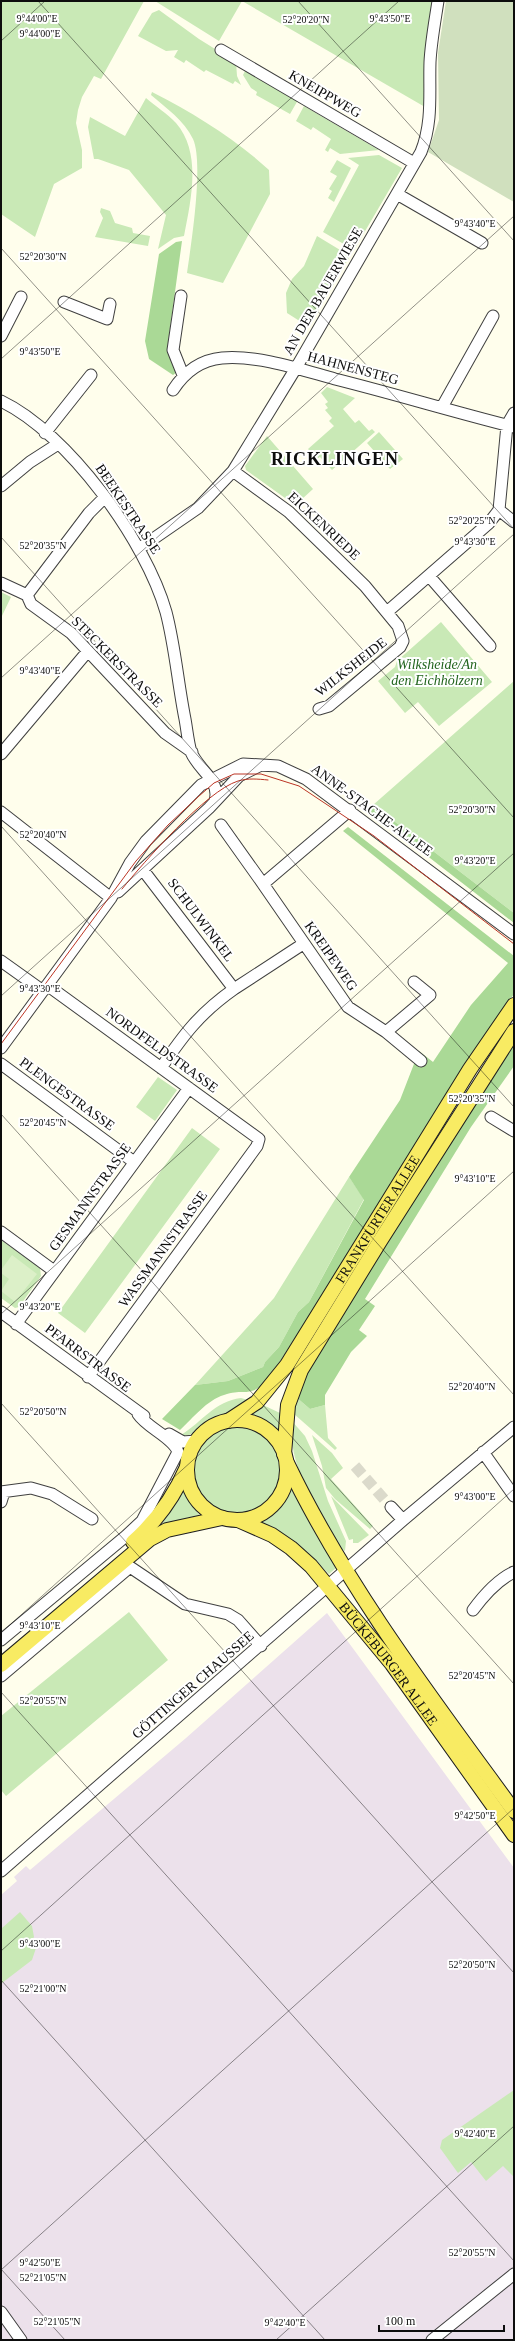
<svg xmlns="http://www.w3.org/2000/svg" width="515" height="2341" font-family="'Times New Roman',serif">
<style>
.industrial{fill:#ece1eb}
.green{fill:#c9e9b6}
.forest{fill:#aad996}
.cemetery{fill:#d0e0be}
.pitch{fill:#dcf0c8}
.lines{fill:none;stroke-linecap:round;stroke-linejoin:round}
.minor-tunnel{stroke:#dbdacb;stroke-width:11;stroke-dasharray:11 5.5;stroke-linecap:butt}
.minor-casing{stroke:#404040;stroke-width:13}
.major-casing{stroke:#1e1e1e;stroke-width:16}
.minor{stroke:#fff;stroke-width:11}
.major{stroke:#f8eb63;stroke-width:14}
.tram{stroke:#bc3525;stroke-width:1}
.ticks{fill:none;stroke:#0d0d0d;stroke-width:1;stroke-opacity:0.45}
.labels{text-anchor:middle;dominant-baseline:central;stroke-width:4;stroke-linejoin:round;paint-order:stroke}
.street-label{font-size:14px;fill:#0d0d0d;stroke:#fff}
.park-label{font-size:14px;font-style:italic;fill:#21641d;stroke:#fff}
.district-label{font-size:18px;font-weight:bold;letter-spacing:1px;fill:#0d0d0d;stroke:#fff}
.ticks-label{font-size:10px;text-anchor:middle;fill:#0d0d0d;stroke:#fff;stroke-width:4;stroke-linejoin:round;paint-order:stroke}
</style>
<rect width="100%" height="100%" fill="#fffeec"/>
<path class="industrial" d="M327,1613L514,1868V2340H1V1895L17,1881L14,1877L26,1866L30,1870L186,1738Z"/>
<path class="green" d="M1,1H144L101,79L94,76L82,97L78,110L76,123L82,150V168L54,184L35,237L1,214Z
M155,1H434L425,107L242,1L219,41Z
M159,10L199,39L236,62L237,76L241,85L235,81L233,84L206,70L204,72L186,60L184,63L174,57L178,50L166,51L138,36L152,13Z
M246,69L298,100L290,114L256,95L257,92L251,88L243,75Z
M152,92C195,114 234,138 269,170L270,194L223,283L187,273C191,245 204,163 193,139C184,120 166,108 151,95Z
M146,98C155,106 168,114 176,123C202,153 191,200 184,236L174,238L158,249L166,215L129,170L98,159H94L88,127L90,117L125,136Z
M304,106L379,150L340,154L330,148L328,152L325,150L331,139L313,127L311,130L296,121Z
M379,155L402,168L354,250L323,232L359,165L348,158Z
M337,160L351,168L334,202L328,198L332,191L329,189L337,176L330,172Z
M101,208L110,211L115,223L132,228L133,233L150,236L148,246L95,237L103,218L100,212Z
M317,236L350,256L309,327L287,313L286,293L292,279L304,266Z
M327,387L355,398L343,409L355,423L359,420L369,431L372,429L375,432L332,470L320,457L317,459L308,449L334,426L329,421L332,418L325,410L328,408L325,404L328,402L321,393Z
M379,432L403,459L390,469L367,443Z
M267,436L313,489L301,500L292,503L246,470L245,466Z
M1,592L11,597L1,618Z
M441,622L492,682L439,726L418,702L405,713L378,681L395,667L397,661Z
M514,681V913L373,805Z
M158,1077L177,1090L155,1121L136,1107Z
M192,1128L220,1149L85,1333L58,1313Z
M349,1177L364,1199L309,1302L298,1312L279,1347L265,1362L263,1367L228,1381L195,1385L274,1298Z
M1,1240L40,1268L41,1276L19,1307L15,1308L1,1298Z
M296,1397L310,1409L325,1405L328,1438L337,1448L335,1450L294,1414Z
M241,1398L248,1400C237,1410 223,1413 210,1421C201,1426 194,1434 184,1437L181,1435C202,1422 215,1401 241,1398Z
M263,1405L280,1413L281,1431L278,1432L265,1421L250,1416V1414Z
M291,1420L305,1436L312,1451L328,1501L346,1541L345,1551L338,1546C315,1504 289,1469 291,1420Z
M194 1471a44 44 0 1 1 88 0a44 44 0 1 1-88 0Z
M312,1435L332,1453L343,1468L331,1479L373,1526L370,1529L335,1499L326,1488L322,1466Z
M291,1486L334,1560L336,1568L329,1574L317,1563L260,1525V1521C276,1514 285,1502 291,1486Z
M184,1487L195,1509L200,1516L162,1524Z
M331,1496L369,1535L358,1543H353V1539L349,1540Z
M129,1612L168,1660L6,1796L1,1790V1716Z
M20,1912L32,1926L34,1937L32,1940L37,1945L32,1960L2,1983L1,1933L2,1928Z
M514,2090V2177L503,2166L486,2181L471,2162L458,2173L440,2148L442,2140Z"/>
<path class="forest" d="M182,241L167,350L177,372L173,375L149,359L145,341L159,254L176,242Z
M373,805L514,913V923L368,810Z
M348,827L514,956V994L464,1065L381,1202L269,1379C247,1400 247,1387 224,1395C207,1400 193,1418 180,1430L162,1419L195,1385L228,1381L263,1367L265,1362L279,1347L298,1312L309,1302L364,1200L349,1177L400,1100L419,1051L433,1062L471,1005L508,963L343,831Z
M514,1042V1066L471,1127L365,1299L375,1306L359,1330L367,1336L351,1352L325,1395V1405L310,1409L296,1397L317,1353Z"/>
<path class="cemetery" d="M446,1H514V202L428,152L439,120L438,53Z"/>
<path class="pitch" d="M12,1255L37,1274L15,1302L1,1291L9,1279L1,1273V1270Z"/>
<g class="lines">
<path class="minor-tunnel" d="M355,1466L391,1507"/>
<defs>
<path id="minor" d="M221,50L414,163
M397,194L482,243
M181,296L173,350L183,375
M64,302L107,319L110,304
M1,336L21,297
M173,390C184,373 200,360 222,358C259,355 299,369 335,379C395,394 454,412 514,427
M1,401C68,433 146,541 166,612C175,646 178,684 185,719C187,730 188,742 191,752C199,771 221,780 215,801
M442,407L493,316
M45,433L91,375
M233,471L289,512L365,586L398,626L403,641L400,647L329,706L319,709
M1,486L30,462L58,444
M499,510L514,522
M140,548L198,508L233,471L296,368L421,152C433,122 429,93 430,62C431,42 435,21 438,1
M429,576L490,646
M1,583L27,595L31,604L71,633L165,733L192,752
M27,595L89,513L104,498
M387,612L489,523L499,510L507,425L514,413
M1,754L88,651
M350,810L263,884L348,1007L386,1032L421,1061
M1,812L111,898
M221,825L263,884
M143,870L234,989C200,1013 184,1034 161,1068
M118,892L209,808L239,776L259,766
M1,961L43,991
M47,985L259,1139L257,1146L88,1377
M234,989L303,944
M386,1032L430,995L414,982
M1,1048L111,898L130,863L146,841L201,785L243,764L278,766L306,779L514,934
M1,1064L134,1162
M491,1117L514,1131
M1,1232L54,1271
M1,1312L144,1416
M16,1324L189,1088
M169,1434L183,1442L196,1441
M483,1452L514,1496
M1,1492L31,1488L52,1494L92,1519
M1,1502L4,1492
M391,1507L403,1520
M130,1567L185,1604L228,1614L238,1620L261,1646
M473,1610C484,1595 497,1580 514,1572
M1,1640L126,1536L142,1521L178,1452C174,1438 147,1428 138,1414
M1,1676L130,1567
M1,1871L403,1520L514,1427
M1,2312L21,2340
M432,2340L514,2274"/>
<g id="major">
<circle cx="237" cy="1470" r="50"/>
<path id="s1" d="M228,1421L257,1402L287,1365L470,1069L514,1005"/>
<path d="M284,1454L288,1405L301,1370L380,1241L514,1031"/>
<path d="M287,1463C347,1588 433,1700 514,1811"/>
<path id="s2" d="M238,1520L272,1535L291,1548L311,1566L392,1664L514,1835"/>
<path d="M133,1542C158,1520 174,1497 187,1467"/>
<path d="M1,1665L150,1539L167,1530L222,1518"/>
</g>
</defs>
<use href="#minor" class="minor-casing"/>
<use href="#major" class="major-casing"/>
<use href="#minor" class="minor"/>
<use href="#major" class="major"/>
<path class="tram" d="M122,889C144,862 206,791 238,781C248,778 258,779 268,780
M1,1044L136,861L168,825L199,796L214,783L234,774H261L299,786L374,836L514,944"/>
</g>
<path class="ticks" d="M38,1L514,529M298,1L514,241M1,41L45,1M1,248L514,818M1,359L399,1M1,537L514,1107M1,678L514,216M1,826L514,1395M1,996L514,534M1,1114L514,1684M1,1314L514,853M1,1403L514,1973M1,1633L514,1171M1,1692L514,2261M1,1951L514,1489M1,1980L325,2340M1,2269L65,2340M1,2270L514,1808M276,2340L514,2126"/>
<g class="labels">
<g class="street-label">
<text transform="translate(325 94) rotate(30)">KNEIPPWEG</text>
<text transform="translate(323 291) rotate(-60)">AN DER BAUERWIESE</text>
<text transform="translate(353 368) rotate(15)">HAHNENSTEG</text>
<text transform="translate(128 509) rotate(56)">BEEKESTRASSE</text>
<text transform="translate(324 526) rotate(43)">EICKENRIEDE</text>
<text transform="translate(117 662) rotate(45)">STECKERSTRASSE</text>
<text transform="translate(351 667) rotate(-38)">WILKSHEIDE</text>
<text transform="translate(372 810) rotate(36)">ANNE-STACHE-ALLEE</text>
<text transform="translate(201 920) rotate(53)">SCHULWINKEL</text>
<text transform="translate(331 956) rotate(55)">KREIPEWEG</text>
<text transform="translate(162 1050) rotate(36)">NORDFELDSTRASSE</text>
<text transform="translate(67 1094) rotate(36)">PLENGESTRASSE</text>
<text transform="translate(90 1197) rotate(-54)">GESMANNSTRASSE</text>
<text stroke="none"><textPath href="#s1" startOffset="254">FRANKFURTER ALLEE</textPath></text>
<text transform="translate(163 1249) rotate(-54)">WASSMANNSTRASSE</text>
<text transform="translate(88 1358) rotate(37)">PFARRSTRASSE</text>
<text stroke="none"><textPath href="#s2" startOffset="212">BÜCKEBURGER ALLEE</textPath></text>
<text transform="translate(193 1685) rotate(-41)">GÖTTINGER CHAUSSEE</text>
</g>
<g class="park-label">
<text x="437" y="664">Wilksheide/An<tspan x="437" dy="16">den Eichhölzern</tspan></text>
</g>
<g class="district-label">
<text x="335" y="459">RICKLINGEN</text>
</g>
</g>
<g class="ticks-label">
<text x="37" y="22">9°44'00"E</text>
<text x="390" y="22">9°43'50"E</text>
<text x="306" y="23">52°20'20"N</text>
<text x="40" y="37">9°44'00"E</text>
<text x="475" y="227">9°43'40"E</text>
<text x="43" y="260">52°20'30"N</text>
<text x="40" y="355">9°43'50"E</text>
<text x="472" y="524">52°20'25"N</text>
<text x="475" y="545">9°43'30"E</text>
<text x="43" y="549">52°20'35"N</text>
<text x="40" y="674">9°43'40"E</text>
<text x="472" y="813">52°20'30"N</text>
<text x="43" y="838">52°20'40"N</text>
<text x="475" y="864">9°43'20"E</text>
<text x="40" y="992">9°43'30"E</text>
<text x="472" y="1102">52°20'35"N</text>
<text x="43" y="1126">52°20'45"N</text>
<text x="475" y="1182">9°43'10"E</text>
<text x="40" y="1310">9°43'20"E</text>
<text x="472" y="1390">52°20'40"N</text>
<text x="43" y="1415">52°20'50"N</text>
<text x="475" y="1500">9°43'00"E</text>
<text x="40" y="1629">9°43'10"E</text>
<text x="472" y="1679">52°20'45"N</text>
<text x="43" y="1704">52°20'55"N</text>
<text x="475" y="1819">9°42'50"E</text>
<text x="40" y="1947">9°43'00"E</text>
<text x="472" y="1968">52°20'50"N</text>
<text x="43" y="1992">52°21'00"N</text>
<text x="475" y="2137">9°42'40"E</text>
<text x="472" y="2256">52°20'55"N</text>
<text x="40" y="2266">9°42'50"E</text>
<text x="43" y="2281">52°21'05"N</text>
<text x="57" y="2325">52°21'05"N</text>
<text x="285" y="2326">9°42'40"E</text>
</g>
<rect width="515" height="2341" fill="none" stroke="#0d0d0d" stroke-width="4"/>
<path d="M379 2325v6h125v-6" fill="none" stroke="#0d0d0d" stroke-width="2"/>
<text x="385" y="2325" font-size="12" fill="#0d0d0d" stroke="#ffffff" stroke-width="3" paint-order="stroke">100 m</text>
</svg>
